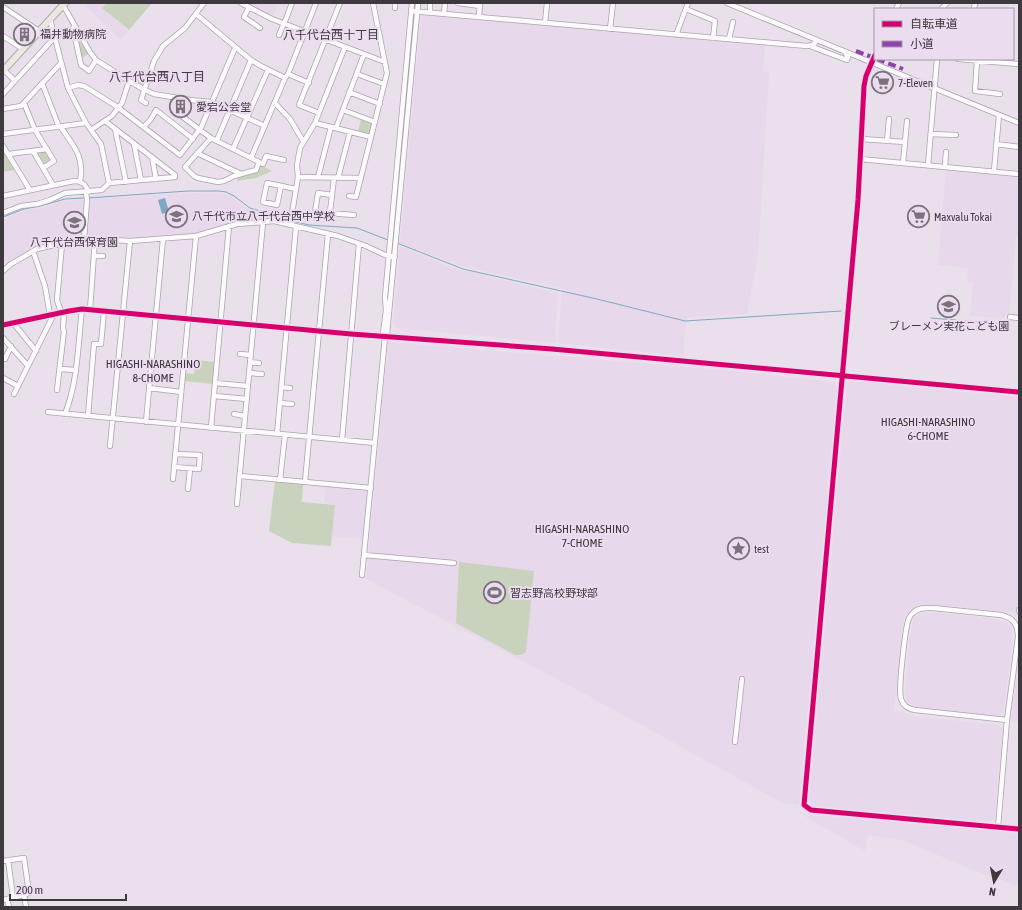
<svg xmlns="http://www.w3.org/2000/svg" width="1022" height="910" font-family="'Asap Condensed','Noto Sans JP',sans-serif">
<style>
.built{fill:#e7d8eb}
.green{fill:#c9d2bc}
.water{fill:#7ba9c4}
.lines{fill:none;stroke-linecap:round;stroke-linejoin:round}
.stream{stroke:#7ba9c4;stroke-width:1}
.minor-casing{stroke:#aaa4ab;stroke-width:6}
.major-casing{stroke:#b2aaa5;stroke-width:8}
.minor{stroke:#fcfafc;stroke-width:4.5}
.major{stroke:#ebe7e2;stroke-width:6}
.quiet{stroke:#8e44ad;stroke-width:4;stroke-dasharray:8 4;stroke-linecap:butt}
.cycleway-casing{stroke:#ecdcef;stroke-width:8}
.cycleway{stroke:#d6006c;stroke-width:5}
.labels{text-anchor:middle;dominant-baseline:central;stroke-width:4;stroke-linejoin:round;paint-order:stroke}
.poi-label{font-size:11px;fill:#3e383f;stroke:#ecdcef;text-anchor:start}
.neighbourhood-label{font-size:12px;fill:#3e383f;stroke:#ecdcef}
</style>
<rect width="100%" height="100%" fill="#e9e0eb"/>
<path class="built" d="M83,3H106L102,8L128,31L121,40Z
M244,3H278L272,17Z
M421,15L765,45L763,72L769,73L758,256L747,314L686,318L683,356L558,343L562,288L464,267L400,243Z
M946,170L1019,177V235L1016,238L1009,316L1005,315L1003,318L970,316L973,283L967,282L968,268L938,265Z
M191,193L225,194L230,196L249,210L270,217L269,220L236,222L194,235L130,239L86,237L89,199Z
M85,200L81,238L38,247L3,269V219L26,210L41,208L65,201Z
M400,246L452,268L558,293L555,343L397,328L393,324Z
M388,342L744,372L835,382L837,385L799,805L783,803L587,695L366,579Z
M849,381L1019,397V590L1017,613L922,604L918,605L911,609L905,616L904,620L894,711L906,713L913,716L999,725L1003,730L995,815L994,819L989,822L813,806L809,800L847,383Z
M326,486L368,489L364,539L332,536L335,505L324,503Z
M922,613H934L990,618L1005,622L1011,627L1012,643L1004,711L998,717L916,707L907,702L905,693L909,642L913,622L914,618Z
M1019,660V722L1011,721Z
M798,812L813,815L1019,833V887L995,877L996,867L991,877L904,841L868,835L865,851Z"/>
<path class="green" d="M107,3H152L129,30L102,8Z
M76,36L88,54L81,59Z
M137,75L146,79L144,84H140L134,81Z
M361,119L372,124L369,135L358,132Z
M3,149L15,168L14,170L3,172Z
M46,151L52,160L45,166L42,165L35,152Z
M261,165L272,171L256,178L237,181L238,176Z
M195,360L215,362L213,384L184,381V373L194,374Z
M275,481L303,483L302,502L335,505L331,546L292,543L269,531Z
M459,562L534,571L526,652L521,655H515L456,623Z"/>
<path class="water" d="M165,198L169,212L162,214L158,200Z"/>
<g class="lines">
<path class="stream" d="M88,198L188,191H219L226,192L234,196L250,208L289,220
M3,217L24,209L40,206L65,199L84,198
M292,221L309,225L357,228L388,240
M397,243L463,269L597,299L685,321L841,311
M931,318L1004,324"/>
<defs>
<path id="minor" d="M241,3L272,19L385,62
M458,3L480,6
M727,3L1019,123
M63,5L90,52L96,60L129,81L145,90L154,94L190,100L212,102L265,126
M3,7L39,31
M249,7L244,17L260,28
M395,8V3
M686,9L715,21L713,38
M896,9L899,3
M941,9L947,3
M974,9L975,3
M411,11L807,46L813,45L817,40
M430,13V3
M196,14L251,60L261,66L285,78
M444,14L445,3
M479,17L480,3
M50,19L68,88L86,123L101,144L109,183
M545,23L547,3
M284,24L292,3
M73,28L81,65L89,71L96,60
M610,29L613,3
M279,35L284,23
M676,35L688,3
M3,36L23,49
M729,39L733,22
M810,46L847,60L848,57L845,52
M235,48L200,130L211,138L263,164L266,156L284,160
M875,55L866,76L864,86L858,200L804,805L811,810L1019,829
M958,59L1019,64
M977,61L975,91L1000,94
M4,70L15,81
M288,74L309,83
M357,74L384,84
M42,83L59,127
M68,88L78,85L84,86L116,106L180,155L200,129
M349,92L380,104
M3,94L55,37
M190,100L183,117L200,130
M24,103L35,130L54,161L43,168
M146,103L141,100L154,61L163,46L185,28L204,3
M275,103L290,119L303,141
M3,109L21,106L61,63
M343,110L375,122
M319,113L299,105L340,3
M315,123L371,137
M60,126C73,145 85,157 80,181
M144,127L151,119L156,110L193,139
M336,128L364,54
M115,129L126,182
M91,130L112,116L122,103L129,81
M3,134L86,123
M931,134L956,135
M211,138L185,167L194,176L198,178L218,182L224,181L234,176L256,170L259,162
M861,139L905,142
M217,140L251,60
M887,141L889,119
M134,144L141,180
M996,144L1019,147
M3,146L30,190
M233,149L268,70
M33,151L53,185
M197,153L241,174
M9,154L47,149
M152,157L156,179
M251,158L285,78L288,74L316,3
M860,159L1019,174
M903,163L907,121
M928,165L937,59
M945,167L946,152
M994,171L999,115
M298,177L361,178
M318,177L331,127
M338,178L350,132
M281,186L277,205L263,202L267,183L296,189
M332,195L318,193L315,212L354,215
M3,196L74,181C82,181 86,184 88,192
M349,196L356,197L387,73L373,3
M330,212L334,178
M3,213L21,206L37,204L50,200L65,193L102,190L109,183L175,177V175L105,121
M290,225L298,177L297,165L300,148L315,123L345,47
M84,239L87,200L86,192
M33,251L45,286L50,315
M94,256H103
M3,271L11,264L37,249L81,239H98L130,241L196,236L237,224L274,221L338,236L366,246L385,255L395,257
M90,310L95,239
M61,312L57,300L62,244
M1010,317L1019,318
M15,323V325L36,351
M3,325L69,311L82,309L351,334L552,349L1019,392
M385,337L383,334L386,310L385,297L412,3
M3,338L28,366
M240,354L251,355
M5,359L11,346
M250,362L259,363
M60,369L76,370
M249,373L262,374
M3,378L18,386
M215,383L248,386
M281,387L290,388
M149,388L181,392
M57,390L64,331L63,329L64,312
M14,394L54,314
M214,396L247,399
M280,403L292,404
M48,412L375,443
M65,414C78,381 78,345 82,309
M234,414L245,416
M88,416L94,344H101L104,311
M146,422L163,239
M211,428L229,226
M277,434L296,227
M342,440L359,244
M110,446L130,241
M174,467L199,469L200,455L175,454
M240,476L371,488
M173,479L196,236
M280,480L285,435
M305,482L328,234
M188,489L190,469
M237,504L263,222
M364,555L454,563
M362,575L385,337L387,334L418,3
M1019,611V610
M735,742L742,679
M998,827L1007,720L1018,637C1018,625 1014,618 1001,615L933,608C926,608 918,607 913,613C910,615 909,618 908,621C905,632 898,689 901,699C903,705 908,709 915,710L1007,720
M8,860L13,897
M3,861L24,858L29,893L24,895L26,907
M7,899L9,907
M3,900L24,895"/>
<path id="major" d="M3,71L65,3"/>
</defs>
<use href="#minor" class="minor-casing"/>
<use href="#major" class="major-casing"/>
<use href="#minor" class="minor"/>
<use href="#major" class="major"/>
<path class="quiet" d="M856,51L875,58
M877,59L903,69"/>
<defs>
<path id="cycleway" d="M875,55L866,76L864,86L858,200L804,805L811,810L1019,829
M3,325L69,311L82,309L351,334L552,349L1019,392"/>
</defs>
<use href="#cycleway" class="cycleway-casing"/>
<use href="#cycleway" class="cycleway"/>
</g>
<defs>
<symbol id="building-ring" viewBox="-11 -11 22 22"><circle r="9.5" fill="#ecdcef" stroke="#7a737b" stroke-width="1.5"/><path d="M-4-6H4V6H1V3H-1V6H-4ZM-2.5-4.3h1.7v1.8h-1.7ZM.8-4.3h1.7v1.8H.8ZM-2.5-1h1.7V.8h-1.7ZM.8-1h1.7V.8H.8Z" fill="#7a737b"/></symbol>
<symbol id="supermarket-ring" viewBox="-11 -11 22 22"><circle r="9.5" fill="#ecdcef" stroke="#7a737b" stroke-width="1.5"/><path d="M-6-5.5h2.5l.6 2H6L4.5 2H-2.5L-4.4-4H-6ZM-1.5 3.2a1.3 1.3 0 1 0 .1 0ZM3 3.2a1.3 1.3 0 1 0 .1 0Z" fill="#7a737b"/></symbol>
<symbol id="school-ring" viewBox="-11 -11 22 22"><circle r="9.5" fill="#ecdcef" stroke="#7a737b" stroke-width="1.5"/><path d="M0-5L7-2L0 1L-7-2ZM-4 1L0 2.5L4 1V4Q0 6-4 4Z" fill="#7a737b"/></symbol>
<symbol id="sight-ring" viewBox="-11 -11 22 22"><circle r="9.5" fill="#ecdcef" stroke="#7a737b" stroke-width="1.5"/><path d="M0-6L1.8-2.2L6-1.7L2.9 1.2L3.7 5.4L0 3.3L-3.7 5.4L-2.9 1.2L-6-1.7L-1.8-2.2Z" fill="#7a737b"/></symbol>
<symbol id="stadium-ring" viewBox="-11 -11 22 22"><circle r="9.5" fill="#ecdcef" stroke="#7a737b" stroke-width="1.5"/><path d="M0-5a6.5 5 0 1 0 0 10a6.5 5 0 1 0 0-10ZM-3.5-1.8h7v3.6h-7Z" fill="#7a737b"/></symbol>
</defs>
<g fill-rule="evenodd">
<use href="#building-ring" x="12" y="22" width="25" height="25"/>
<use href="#supermarket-ring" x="870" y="70" width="25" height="25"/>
<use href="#building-ring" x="168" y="94" width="25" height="25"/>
<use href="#school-ring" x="164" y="204" width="25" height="25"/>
<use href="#supermarket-ring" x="906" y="204" width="25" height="25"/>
<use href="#school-ring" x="62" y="210" width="25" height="25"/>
<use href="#school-ring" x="936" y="294" width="25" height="25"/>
<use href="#sight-ring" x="726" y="536" width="25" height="25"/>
<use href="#stadium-ring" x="482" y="580" width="25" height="25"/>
</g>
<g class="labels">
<g class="poi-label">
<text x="40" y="34">福井動物病院</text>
<text x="898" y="83">7-Eleven</text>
<text x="196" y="107">愛宕公会堂</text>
<text x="192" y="216">八千代市立八千代台西中学校</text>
<text x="934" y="217">Maxvalu Tokai</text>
<text x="74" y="242" text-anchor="middle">八千代台西保育園</text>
<text x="949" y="326" text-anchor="middle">ブレーメン実花こども園</text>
<text x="754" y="549">test</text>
<text x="510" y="593">習志野高校野球部</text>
</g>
<g class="neighbourhood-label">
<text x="331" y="35">八千代台西十丁目</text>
<text x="157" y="77">八千代台西八丁目</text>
<text x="153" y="364">HIGASHI-NARASHINO<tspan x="153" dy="14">8-CHOME</tspan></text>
<text x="928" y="422">HIGASHI-NARASHINO<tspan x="928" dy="14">6-CHOME</tspan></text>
<text x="582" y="529">HIGASHI-NARASHINO<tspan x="582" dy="14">7-CHOME</tspan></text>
</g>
</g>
<rect width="1022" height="910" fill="none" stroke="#3e383f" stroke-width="8"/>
<rect x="874" y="8" width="140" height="52" fill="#ecdcef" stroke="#a69aa9"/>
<rect x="882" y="21" width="20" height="6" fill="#d6006c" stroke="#a69aa9"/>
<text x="910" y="28" font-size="12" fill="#3e383f">自転車道</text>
<rect x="882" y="41" width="20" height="6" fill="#8e44ad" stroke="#a69aa9"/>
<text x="910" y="48" font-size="12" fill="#3e383f">小道</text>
<g transform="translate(994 882) rotate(190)" stroke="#ecdcef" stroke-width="3" paint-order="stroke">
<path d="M0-3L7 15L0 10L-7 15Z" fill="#3e383f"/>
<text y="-6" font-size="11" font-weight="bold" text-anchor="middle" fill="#3e383f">N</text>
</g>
<path d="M10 894v6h116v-6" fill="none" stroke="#3e383f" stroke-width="2"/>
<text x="16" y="894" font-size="12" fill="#3e383f" stroke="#ecdcef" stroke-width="3" paint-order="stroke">200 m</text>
</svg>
